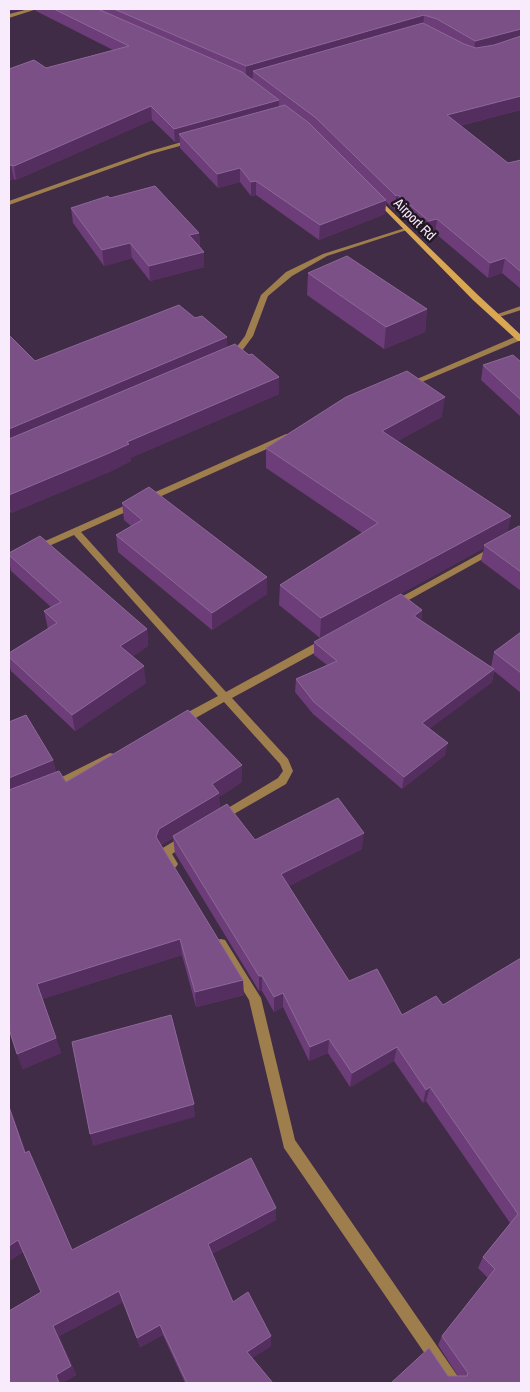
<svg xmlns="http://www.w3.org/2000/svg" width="530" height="1392" font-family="'Archivo Narrow',sans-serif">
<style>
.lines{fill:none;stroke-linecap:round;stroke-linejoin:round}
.street{fill:#9e7e4c;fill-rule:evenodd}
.secondary{fill:#d9a752;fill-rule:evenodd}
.wall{fill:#6c3d78}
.shaded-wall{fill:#542e5e}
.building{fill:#7b5086;stroke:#8e6899}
.labels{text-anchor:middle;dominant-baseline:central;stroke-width:5;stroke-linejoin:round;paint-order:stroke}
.far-street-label{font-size:14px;fill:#f8ebfc;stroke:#221824}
</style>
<rect width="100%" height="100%" fill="#402c46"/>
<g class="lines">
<path class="street" d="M29,9H37L9,18V14Z
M192,139L195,141L194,142L151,154L9,205V201L147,152Z
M405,228L410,229L327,256L292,276L268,296L253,336L236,359H230L229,357L245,336L261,295L286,272L323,254Z
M521,306V310L496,318L492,316Z
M517,336H521V340L410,387H404L403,385Z
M286,434L289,435V439L81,532L226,692L323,639L326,638L331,642L329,645L232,698L288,759L293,771L286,784L222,821L218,820L217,817L218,814L278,778L283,771L280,764L224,702L185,724H177L176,721L177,718L218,696L74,535L40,550H34L33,548L34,546Z
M494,546L497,547L498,549L497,551L398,606L395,607L390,604L392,602Z
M110,753L114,754L115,757L114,760L58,789L54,790L50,789L49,786L50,783Z
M186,834L190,836L191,839L190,842L172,854L178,864L176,867L172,869L168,867L159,852L161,849Z
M221,939L225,940L261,998L295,1140L459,1378L461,1383H445L284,1148L249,1000L217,948L215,944L217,940Z"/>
<path class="secondary" d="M376,196L479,296L521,335V341H518L473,300L374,199L373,198Z"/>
</g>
<path class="wall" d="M35,9H521V110L459,126L508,163L521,160V289L502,273L488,278L435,233L427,236L397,209L395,210L386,202L385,214L319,240L256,195L251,196L240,182L218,188L180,148V141L175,142L152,120L16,180L14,179L9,181V69L46,68L113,50L36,11Z
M110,198L199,233L200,247L204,252V267L150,281L132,258L104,266L73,223L71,208Z
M308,273L427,309L425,332L384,349L307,295Z
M195,318L227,337V347L249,355L279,377V394L130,458L131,461L109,472L11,513L9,510V335L35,361Z
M521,362V417L481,380L483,365Z
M442,417L397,441L511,516L507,532L521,527V591L481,561L484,548L320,638L279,605L280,585L362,533L266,468V448Z
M122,503L267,577V594L212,630L118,552L116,535L131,526L124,520Z
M9,553L147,629L148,646L133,656L146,683L75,731L11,671L9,663V653L48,629L44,611L51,607L11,571L9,560Z
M422,610L421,621L491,667L494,652L521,632V693L494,671L492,682L429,729L445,755L402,789L313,714L295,692L296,679L327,665L314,655V642Z
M53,760L56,772L66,782H242L219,797L220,809L255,840L362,849L289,886L349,981L402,1015L443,1005L521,958V1383L448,1376H458L438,1345L442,1336L488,1278L478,1268L483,1257L510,1223L426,1101L423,1103L394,1061L350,1087L328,1053L309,1061L283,1007L274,1012L262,991H259L175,853L173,838L161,845L244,995L196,1007L182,955L42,999L61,1053L23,1069L17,1054Z
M9,1105L26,1153L72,1250L276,1208V1220L212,1254L233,1302L271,1336V1346L252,1358L273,1383H185L163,1335L140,1347L123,1302L59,1336L76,1375L62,1383H9L41,1292L23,1252L9,1261Z"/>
<path class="shaded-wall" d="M9,9H28L9,12Z
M424,15L423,28L253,71V78L246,80V66Z
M521,29V37L474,54L475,41Z
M521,96V110L445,129L447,115Z
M279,100V114L179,134L180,141L175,142L174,129Z
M151,106L152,120L16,180L14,166Z
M11,165L14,179L9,181V166Z
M240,168V182L218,188L217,174Z
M256,181V195L251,196V182Z
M398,195L397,209L395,210L396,196Z
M386,200L385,214L319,240L320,225Z
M437,219L435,233L427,236L429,221Z
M199,233L200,249L189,235Z
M130,243L132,258L104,266L102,250Z
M204,252V267L150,281L149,266Z
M505,258L502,273L488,278L490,263Z
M427,309L425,332L384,349L386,327Z
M227,337L228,354L9,448V429Z
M279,377V394L130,458L131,461L109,472L11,513L9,502V495L127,442Z
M445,397L442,417L380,451L382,431Z
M511,516L507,536L484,545V548L320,638L321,618Z
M267,577V594L212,630V613Z
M422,610L421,622L414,616Z
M147,629L148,646L122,663L120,646Z
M144,666L146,683L75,731L72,715Z
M494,669L492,682L420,736L422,723Z
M448,743L445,755L402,789L404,777Z
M53,760L57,777L9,797V778Z
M242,765V782L219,797L220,810L173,836V838L161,845L156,837L159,829L212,784Z
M364,833L362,849L281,890V874Z
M180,939L182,955L42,999L37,984Z
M259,976H262V991H259Z
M243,980L244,995L196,1007L195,992Z
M283,993V1007L274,1012V997Z
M56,1038L61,1053L23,1069L17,1054Z
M329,1039L328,1053L309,1061L310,1047Z
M397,1047L394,1061L350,1087L352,1073Z
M430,1087L426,1101L423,1103L426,1090Z
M194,1104L195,1117L93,1146L90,1134Z
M9,1105L31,1166L25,1153L9,1107Z
M276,1208V1220L210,1255L208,1244Z
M18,1240L24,1251L9,1261V1246Z
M119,1291L123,1302L59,1336L76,1375L62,1383H59L56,1375L53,1326Z
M160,1325L163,1335L140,1347L137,1338Z
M271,1336V1346L247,1361V1352Z"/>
<path class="building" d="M54,9H98L242,72L279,100L174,129L151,106L14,166L11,165L9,166V69L34,60L46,68L129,46Z
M114,9H521V29L475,41L437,19L424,15L246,66Z
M423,23L464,44L476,48L494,45L521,36V96L447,115L508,163L521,160V272L505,258L490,263L437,219L429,221L398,195L396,196L316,118L253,71Z
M285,105L309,123L386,200L320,225L256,181L251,182L240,168L217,174L179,134Z
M155,186L199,233L189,235L204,252L149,266L130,243L102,250L71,208L108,196L110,198Z
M347,256L427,309L386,327L308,273Z
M179,305L195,318L202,316L227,337L9,429V335L35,361Z
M235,344L249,355L252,354L279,377L127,442L129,444L107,454L9,495V439Z
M513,355L521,362V400L483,365Z
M407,371L445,397L382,431L511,516L321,618L280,585L378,523L266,448L346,397Z
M149,487L267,577L212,613L116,535L142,520L122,503Z
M519,526L521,527V572L484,545Z
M40,536L147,629L120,646L144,666L72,715L9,657V653L57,623L44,611L61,602L9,555V553Z
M401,594L422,610L414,616L494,669L422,723L448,743L404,777L314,702L296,679L337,661L314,642Z
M521,632V673L494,652Z
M188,710L242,765L212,784L219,793L159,829L156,837L243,980L195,992L180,939L37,984L56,1038L17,1054L9,1029V790L59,771L66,782Z
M26,715L53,760L9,778V722Z
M338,798L364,833L281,874L349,981L377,969L402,1015L436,996L443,1005L521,958V1383H391L429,1348L448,1376H467L468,1373L442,1336L495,1269L483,1257L518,1214L430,1087L426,1090L397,1047L352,1073L329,1039L310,1047L283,993L274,997L262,976H259L173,836L227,804L255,840Z
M171,1015L194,1104L90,1134L72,1042Z
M9,1107L25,1153L29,1151L72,1250L251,1158L276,1208L208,1244L233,1302L248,1292L271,1336L247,1352L273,1383H187L160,1325L137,1338L119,1291L53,1326L71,1366L56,1375L59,1383H9V1311L41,1292L18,1240L9,1246Z"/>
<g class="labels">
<g class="far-street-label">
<text transform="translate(415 219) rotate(45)">Airport Rd</text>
</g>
</g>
<rect width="530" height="1392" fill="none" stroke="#f8ebfc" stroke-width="20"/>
</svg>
